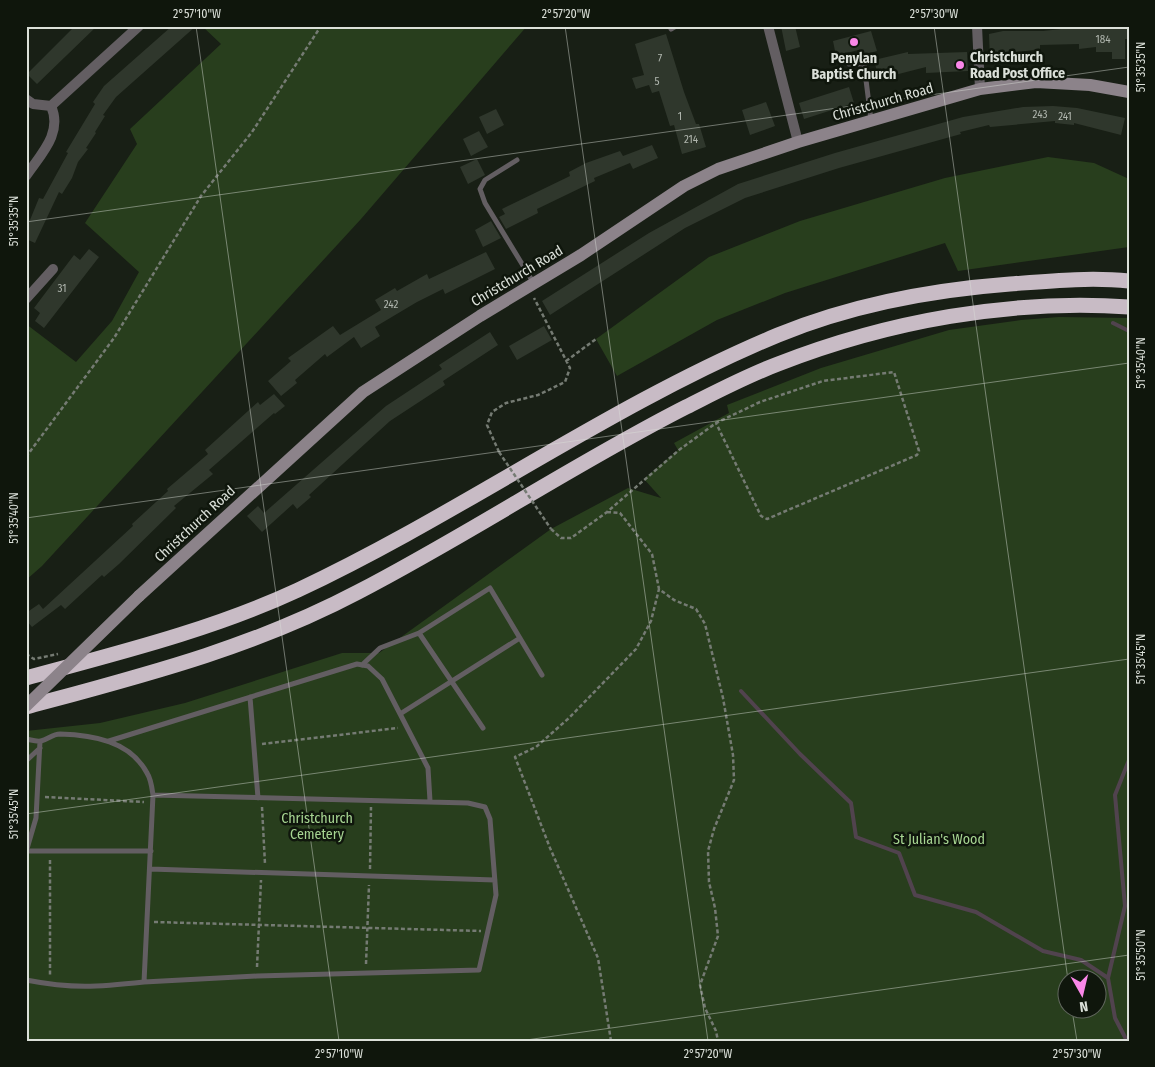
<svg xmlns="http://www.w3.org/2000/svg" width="1155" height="1067" font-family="'Fira Sans Condensed',sans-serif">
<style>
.green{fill:#283e1d;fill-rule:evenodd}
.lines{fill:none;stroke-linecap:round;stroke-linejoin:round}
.stream{stroke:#51434e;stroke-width:4}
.building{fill:#2f372c}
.path{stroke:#757b73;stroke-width:2.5;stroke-dasharray:4 2.5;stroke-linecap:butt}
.lane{stroke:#635e62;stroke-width:5}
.street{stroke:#635e62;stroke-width:10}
.secondary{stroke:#8c838a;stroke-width:12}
.highway{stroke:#c8bbc5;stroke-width:15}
.path-bridge{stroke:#757b73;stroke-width:2.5;stroke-dasharray:4 2.5;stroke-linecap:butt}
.secondary-bridge{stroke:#8c838a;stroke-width:12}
.ticks{fill:none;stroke:#dbe0d9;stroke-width:1;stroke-opacity:0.45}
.poi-dot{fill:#fa87e8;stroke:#0f160c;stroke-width:2}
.labels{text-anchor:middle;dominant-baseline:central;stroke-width:5;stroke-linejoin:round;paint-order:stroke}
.number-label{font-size:11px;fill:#b0b6ae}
.poi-label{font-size:14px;font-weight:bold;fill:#dbe0d9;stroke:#0f160c;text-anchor:start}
.street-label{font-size:14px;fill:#dbe0d9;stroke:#0f160c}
.park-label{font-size:14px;fill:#a7d592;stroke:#0f160c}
.neatline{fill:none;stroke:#dbe0d9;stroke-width:2}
.ticks-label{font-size:12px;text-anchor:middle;fill:#dbe0d9}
</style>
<rect width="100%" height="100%" fill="#181f15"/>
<path class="green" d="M202,26H527L361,219L42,566L26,580V324L76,362L112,321L139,272L85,223L137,144L130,129L221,44Z
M1048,157L1094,163L1129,179V247L958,271L945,243L785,293L717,320L617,376L596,339L709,257L800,221L945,178Z
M1059,317L1129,318V1041H26V731L100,723L185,703L342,653H379L551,529L628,488L661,498L644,479L678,450L674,443L729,413L727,405L821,368L949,330L1021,320ZM1068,980H1098V1010H1068Z"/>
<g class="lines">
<path class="stream" d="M1113,323L1129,331
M741,691L800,754L851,803L856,837L899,853L915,895L976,912L1043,951L1081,960L1108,978L1115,1018L1127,1041
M1108,978L1125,906L1115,795L1129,760"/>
</g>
<path class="building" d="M75,26H97L37,84L27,74Z
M172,26H196L116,97L103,115L105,116L95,132L96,133L86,148L88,149L78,162L72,178L62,194L59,192L35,243L26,239V218L30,220L39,198L43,199L68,153L66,152L95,104L93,102L104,86Z
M781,26H795L800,47L786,51Z
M1088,26H1129V39H1125V59H1112V52H1096V47L1079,49V44L1040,45V49L1019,52L1020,55L990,62L989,34L1003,31H1043Z
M871,31L877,51L860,56L858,50L836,56L833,41Z
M666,34L684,92L696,124H699L706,147L682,154L674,125L670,126L659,91L652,93L649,85L636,89L632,78L644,75L635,44Z
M908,52V54L967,52L968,71L926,73V67L879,79L874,60Z
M849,87L854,103L804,119L799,103Z
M766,102L775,126L750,135L742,110Z
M1053,106L1077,108L1125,118L1121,135L1074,123V125L1055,123V121L990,127L989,125L960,132L961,134L839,168L745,198L685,228L550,315L542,301L649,233L738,184L835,153L963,117L1023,107Z
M496,109L504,125L487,134L479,117Z
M479,131L488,147L471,156L463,139Z
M652,145L658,158L633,169L630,163L594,178L595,181L537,209L538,213L506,229L499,217L505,214L502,209L570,176L569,172L586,163L620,151L623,156Z
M477,159L485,175L468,184L460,167Z
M491,221L501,238L483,247L475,230Z
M89,249L99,257L44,328L35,321L40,313L34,308L74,255L80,260Z
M486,252L495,269L445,294L443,289L417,302L375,327L380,336L361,348L354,337L327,357L325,354L295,380L297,383L281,396L268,381L291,361L288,358L333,326L340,335L381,310L375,300L395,288L397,291L427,274L429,279Z
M544,326L552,340L517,360L509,346Z
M490,332L498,345L443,381L445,385L390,421L309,495L311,497L297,509L293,504L262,532L247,516L258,506L264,513L386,406L442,369L439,365Z
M274,394L285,406L275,414L274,413L209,470L213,474L174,506L176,508L119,564L104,577L102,575L65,609L61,605L32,627L26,620V613L39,604L43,609L133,526L132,524L168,491L167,489L208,454L205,450L258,402L260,405Z"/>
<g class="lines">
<path class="path" d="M566,361L596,339
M499,452L487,425L492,412L506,403L538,395L565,382L570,368L534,298
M26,457L114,338L201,196L252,132L321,26
M607,512L620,513L652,554L659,589L674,600L696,609L705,624L723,698L733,755L734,780L714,829L708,851L709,882L715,908L718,936L700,985L705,1008L716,1031L718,1041
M551,529L561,538H571L607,512L679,450L716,423L760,402L823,381L894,372L919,451L917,455L767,519L761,516L716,423
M26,654L34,659L58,654
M262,744L398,728
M45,797L144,802
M262,807L265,864
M50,860V977
M370,869L371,807
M154,922L481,931
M366,964L369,885
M257,967L261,880
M611,1041L598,958L550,848L515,757L536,747L569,718L636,649L651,621L659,589"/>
<path class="lane" d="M671,29L676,26
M849,64H864L871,120
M517,160L485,180L480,189L485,203L533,282
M419,633L483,728
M362,665L380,648L419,633L490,588L542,675
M250,697L258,798
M400,714L520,638
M26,739C31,740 37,742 41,741C48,739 53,734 60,734C93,735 130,741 147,773C151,779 152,788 153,795L144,982L257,976L479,970L496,895L490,819L485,807L468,803L153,795
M109,741L357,664L368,666L382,679L428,768L430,801
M26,761L40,748
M26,851H151
M26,852L36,818L40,741
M150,869L495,880
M26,980C72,989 98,987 144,982"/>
<path class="street" d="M768,26L798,142
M977,26L980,89
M26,99L33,104L51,106C63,133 41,154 26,176
M51,106L139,26
M26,299L53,269"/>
<path class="secondary" d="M139,596L363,392L480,316L581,255L684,186L718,169L798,142L980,89L1036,82L1090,85L1129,92"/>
<path class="highway" d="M26,678C118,653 212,630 298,590C462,513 610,405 778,335C851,305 931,290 1010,284C1049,281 1090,277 1129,281
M26,707C141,676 252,648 358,592C470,534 574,464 686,407C716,392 746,376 778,364C888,321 1010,299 1129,307"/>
<path class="path-bridge" d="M499,452L551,529"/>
<path class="secondary-bridge" d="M26,706L139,596"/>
</g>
<path class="ticks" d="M196,26L339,1041M565,26L708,1041M934,26L1068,980M26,222L1129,67M26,518L1129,363M26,814L1129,659M1072,1010L1077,1041M519,1041L1129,955"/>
<g class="poi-dot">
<circle cx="854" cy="42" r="5"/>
<circle cx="960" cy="65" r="5"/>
</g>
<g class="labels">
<g class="number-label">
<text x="1103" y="39">184</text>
<text x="660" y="58">7</text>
<text x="657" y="81">5</text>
<text x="1040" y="114">243</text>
<text x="680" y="116">1</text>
<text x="1065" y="116">241</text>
<text x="691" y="139">214</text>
<text x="62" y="288">31</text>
<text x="391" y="304">242</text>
</g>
<g class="poi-label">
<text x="970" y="57">Christchurch<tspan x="970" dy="16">Road Post Office</tspan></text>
<text x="854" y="58" text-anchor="middle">Penylan<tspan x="854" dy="16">Baptist Church</tspan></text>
</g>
<g class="street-label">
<text transform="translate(883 102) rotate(-16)">Christchurch Road</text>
<text transform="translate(517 276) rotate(-31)">Christchurch Road</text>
<text transform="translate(195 524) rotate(-43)">Christchurch Road</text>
</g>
<g class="park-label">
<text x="317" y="818">Christchurch<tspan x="317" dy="16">Cemetery</tspan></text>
<text x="939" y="839">St Julian's Wood</text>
</g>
</g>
<rect width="1155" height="1067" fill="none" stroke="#0f160c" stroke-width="55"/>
<g transform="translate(1082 994) rotate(172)"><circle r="24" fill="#0f160c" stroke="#61675e"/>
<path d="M0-4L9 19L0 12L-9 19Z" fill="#fa87e8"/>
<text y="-8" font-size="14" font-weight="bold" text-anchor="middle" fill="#dbe0d9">N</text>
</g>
<rect x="28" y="28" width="1100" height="1012" class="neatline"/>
<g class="ticks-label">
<text x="197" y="18">2°57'10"W</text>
<text x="566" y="18">2°57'20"W</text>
<text x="934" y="18">2°57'30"W</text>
<text transform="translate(1141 67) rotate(-90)" y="4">51°35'35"N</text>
<text transform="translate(14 221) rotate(-90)" y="4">51°35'35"N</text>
<text transform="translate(1141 363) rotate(-90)" y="4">51°35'40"N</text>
<text transform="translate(14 518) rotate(-90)" y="4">51°35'40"N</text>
<text transform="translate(1141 659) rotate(-90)" y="4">51°35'45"N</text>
<text transform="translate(14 814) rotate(-90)" y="4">51°35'45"N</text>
<text transform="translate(1141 955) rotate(-90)" y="4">51°35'50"N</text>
<text x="339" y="1058">2°57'10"W</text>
<text x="708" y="1058">2°57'20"W</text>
<text x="1077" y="1058">2°57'30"W</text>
</g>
</svg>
